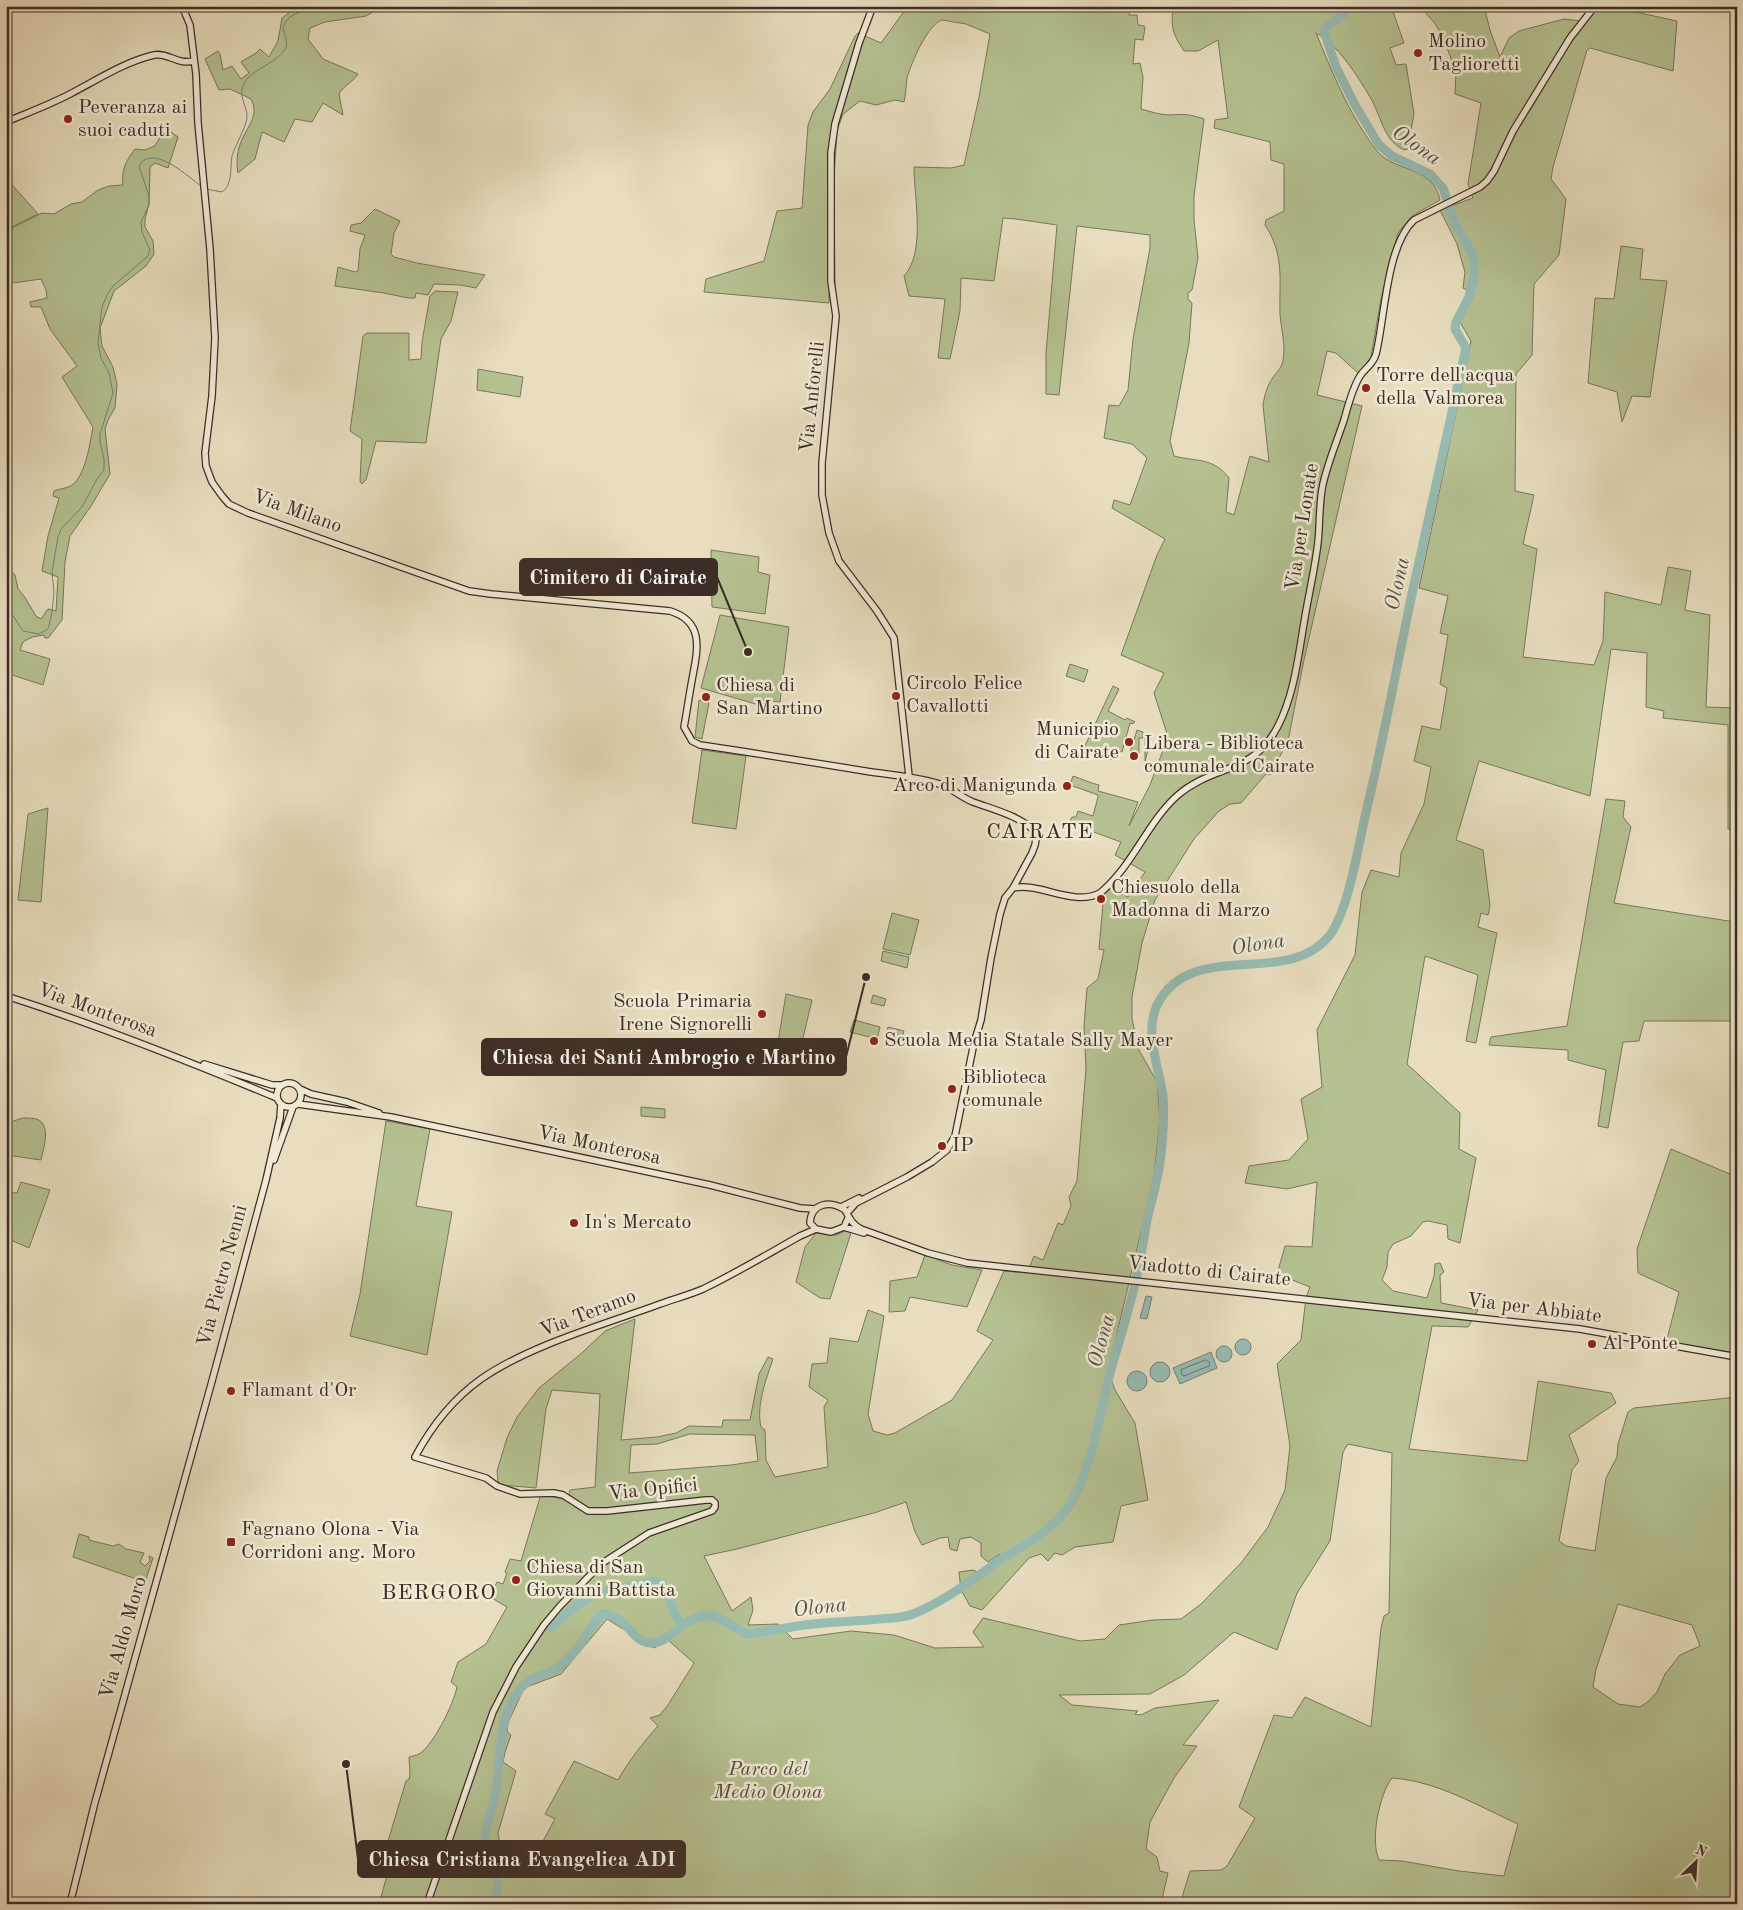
<svg xmlns="http://www.w3.org/2000/svg" width="1743" height="1910" font-family="'Old Standard TT',serif">
<style>
.green{fill:#b5c192;stroke:#79775c;fill-rule:evenodd}
.water{fill:#97bcb4;stroke:#73837c}
.lines{fill:none;stroke-linecap:round;stroke-linejoin:round}
.shore{stroke:#6a746e;stroke-width:1}
.stream{stroke:#73837c;stroke-width:1}
.river{stroke:#97bcb4;stroke-width:9}
.secondary-casing{stroke:#3d2d27;stroke-width:8}
.secondary{stroke:#f0ead5;stroke-width:5.5}
.poi-dot{fill:#8f2418;stroke:#f0ead5;stroke-width:2}
.labels{text-anchor:middle;dominant-baseline:central;stroke-width:5;stroke-linejoin:round;paint-order:stroke}
.poi-label{font-size:20px;fill:#3d2d27;stroke:#f0ead5;text-anchor:start}
.street-label{font-size:20px;fill:#3d2d27;stroke:#f0ead5}
.park-label{font-size:20px;font-style:italic;fill:#554b3c;stroke:#f0ead5}
.water-label{font-size:21px;font-style:italic;fill:#54514a;stroke:#f0ead5}
.quarter-label{font-size:22px;letter-spacing:1px;fill:#3d2d27;stroke:#f0ead5}
.leader{fill:none;stroke:#3d2d27;stroke-width:2}
.callout-dot{fill:#3d2d27;stroke:#f0ead5;stroke-width:2}
.callout{fill:#3d2d27;stroke:#3d2d27;stroke-width:2}
.callout-label{font-size:21px;text-anchor:middle;font-weight:bold;fill:#fff}
</style>
<rect width="100%" height="100%" fill="#e8debf"/>
<filter id="stains"><feTurbulence type="fractalNoise" baseFrequency=".004" numOctaves="4"/><feColorMatrix values="0 0 0 0 .2 0 0 0 0 .09 0 0 0 0 .02 0 0 0 .5 -.17"/></filter>
<radialGradient id="worn" r=".72"><stop offset=".6" stop-color="#630" stop-opacity="0"/><stop offset="1" stop-color="#630" stop-opacity=".3"/></radialGradient>
<path class="green" d="M298,6L308,8L383,6L366,16L325,22L310,28L308,39L323,59L358,74C352,83 344,85 339,94L343,115L323,103L312,122L295,119L284,142L262,132L255,159L238,173C236,163 237,151 241,142C247,126 260,116 251,99L230,89L219,90L205,59L218,51L220,54L223,70L232,66L241,79L249,73L241,62L256,53L260,49L269,57L278,41L282,18Z
M908,6H1131L1129,15H1137L1138,25L1144,26L1145,28L1143,40L1135,39L1133,64L1140,63L1143,77L1141,109C1149,111 1160,115 1169,115C1185,114 1189,114 1204,119L1194,196V220L1198,258L1192,290L1188,293V299L1192,303L1189,343L1170,441L1174,456C1197,462 1213,457 1229,478L1226,512L1234,515L1250,456L1269,462L1263,405C1265,394 1267,385 1274,376C1278,371 1282,367 1283,360C1286,345 1281,329 1280,314C1279,281 1285,255 1265,225L1266,220L1284,211V164L1271,160L1270,142L1214,128L1215,120L1228,118L1218,40L1198,51H1184C1172,33 1171,27 1173,6H1391L1404,43L1390,48L1396,65L1406,64L1414,114L1411,130L1412,140L1411,148L1404,150C1383,140 1381,115 1370,97C1357,75 1338,45 1316,33C1331,69 1345,105 1367,137C1371,143 1376,151 1381,155C1400,172 1434,168 1440,200L1412,216L1398,233L1381,299L1371,357L1366,367L1358,373L1336,353L1327,351L1317,395L1362,406L1304,660L1288,741L1270,775L1266,774L1241,803L1230,804L1219,811L1194,839L1155,900L1142,943L1132,997V1019L1139,1050L1157,1082L1160,1119L1154,1176L1108,1372L1115,1390L1135,1423L1148,1500L1121,1506L1113,1542L1075,1547L1062,1555L1055,1553L1048,1561L1041,1554L1029,1558L982,1610L970,1606L961,1590L959,1572L973,1570L982,1574L995,1567L1000,1554L988,1562L981,1556V1543L971,1537L960,1539L957,1551L950,1549L948,1537L940,1538L922,1545L915,1532L906,1502L874,1513L737,1549L704,1556L732,1611L751,1597L753,1610L748,1625L778,1624L793,1639L851,1631L894,1635L935,1648L984,1647L973,1632L983,1618L1080,1641L1105,1639L1119,1625L1153,1620L1181,1619L1201,1604L1241,1563L1268,1527L1285,1490L1290,1446L1277,1364L1301,1340L1306,1298L1310,1287L1277,1274L1285,1246L1312,1247L1317,1182L1287,1189L1245,1183L1249,1166L1289,1160L1308,1139L1301,1099L1322,1087L1317,1030L1355,955L1362,892L1371,870L1399,877L1401,853L1424,804L1431,767L1414,761L1422,726L1440,730L1447,688L1440,684L1448,635L1440,633L1448,596L1419,588L1471,341L1460,322L1471,292L1463,288L1465,272L1457,244L1440,210L1473,198L1468,184L1481,103L1455,94L1456,73L1444,39L1436,25L1420,6H1484L1490,30L1500,57L1509,38L1519,31L1564,19L1582,21L1595,6H1635L1631,11L1677,21L1673,71L1590,48L1587,50L1553,167L1551,179L1566,199L1559,255L1534,284L1532,355L1516,374L1515,491L1534,495L1523,544L1537,549L1523,657L1594,665L1603,641L1605,592L1661,605L1668,567L1691,571L1685,610L1710,615L1706,707L1737,708V831L1728,829V725L1663,718L1664,711L1646,707L1647,653L1611,649L1590,796L1479,761L1456,840L1483,850L1490,906L1488,915L1481,913L1478,927L1497,933L1476,1043L1466,1041L1478,975L1425,956L1407,1064L1460,1113L1459,1149L1476,1158L1460,1243L1448,1239L1447,1225L1428,1221L1423,1222L1411,1236L1393,1244L1388,1252L1387,1267L1382,1280L1393,1291L1427,1298L1434,1276L1435,1264L1440,1263L1444,1272L1440,1275L1441,1303L1478,1310L1468,1327L1432,1326L1409,1449L1527,1461L1538,1381L1611,1393L1616,1403L1569,1435L1579,1461L1572,1470L1559,1541L1566,1546L1595,1551L1606,1478L1617,1457L1618,1444L1628,1412L1634,1408L1737,1397V1904H1180L1190,1871L1221,1870L1227,1866L1255,1818L1239,1807L1274,1715L1292,1718L1305,1697L1371,1727L1381,1628L1384,1616L1389,1613L1392,1453L1348,1444L1343,1452L1330,1541L1297,1593L1277,1650L1234,1632L1184,1675L1150,1694L1059,1695L1072,1705L1138,1711L1135,1714L1141,1715L1155,1708L1219,1700L1183,1745L1197,1746L1174,1778L1150,1822L1146,1849L1157,1857L1160,1871L1168,1873L1161,1904H379L391,1861L383,1858L406,1781L409,1779L410,1774L409,1757C412,1756 414,1756 417,1755C432,1749 454,1703 457,1687L451,1682L458,1662L486,1644L507,1607L490,1597L497,1582L503,1584L507,1573L505,1572L510,1559L521,1561L541,1494L568,1500L570,1490L595,1487L600,1394L552,1390L546,1409L536,1488L502,1485L498,1482L497,1471L507,1438L517,1417L539,1388L583,1352L605,1331L635,1319L621,1440L657,1437L676,1433L689,1426L722,1427L723,1420H750L759,1374L768,1357L773,1359C766,1380 756,1405 761,1427L765,1430L766,1460L775,1477L828,1467L824,1407L828,1400L809,1387L812,1364L827,1363L830,1338L858,1342L868,1310L884,1316L868,1414L873,1431L887,1435L895,1433L952,1400L993,1340L977,1331L1004,1271L1027,1273L1034,1256L1043,1260L1058,1223L1063,1225L1071,1206L1069,1197L1077,1181L1086,1068L1084,1026L1087,988L1098,979L1104,950L1099,949L1104,892L1110,888L1128,897L1145,872L1115,855L1121,842L1091,831H1086V826L1070,821L1072,817H1076L1078,811L1093,816L1098,797V795L1070,785L1073,776C1082,779 1090,783 1099,785L1098,791L1138,802L1129,826L1150,785L1168,737L1154,693L1164,673L1121,655L1157,555L1165,539L1112,508L1114,500L1130,505L1147,458L1132,444L1104,438L1109,405L1119,406L1128,390L1133,339L1150,248V235L1077,226L1059,395L1046,394V353L1057,225L1016,219L1003,218L994,281L961,278L960,311L950,359L938,358L945,299L909,296L904,276C926,252 914,198 914,167L951,168L964,165L979,97L990,34L966,24L942,20C927,25 911,64 907,78C906,86 906,94 904,102L895,100L876,105L860,101L843,114L837,131L834,178L835,287L829,292V303L704,292L706,279L764,261L777,211L802,208L808,125L813,112L830,89L855,36L858,33L881,43ZM690,1434L755,1435L758,1461L731,1465L629,1473L631,1445L657,1444ZM1618,1604L1692,1625L1700,1646L1680,1655L1665,1674L1657,1692L1649,1701L1640,1707L1618,1704L1593,1687L1596,1669ZM607,1619L654,1648L668,1640L694,1663L668,1705L660,1715L650,1718L658,1726C644,1742 629,1760 618,1780L574,1761L545,1814L555,1819L531,1863L527,1868L503,1859L498,1833L516,1771L503,1762L505,1752L511,1735L507,1732L508,1723L524,1688L561,1674ZM1392,1778C1437,1781 1478,1806 1518,1824L1504,1876L1459,1871L1402,1861L1379,1860C1370,1840 1379,1795 1392,1778Z
M165,128L178,137L168,168L155,163L150,167L149,204L145,219V227L153,241L154,254L146,266L114,291L100,328L102,346L113,367L117,384L115,408L108,420L105,429L110,474L91,506L70,536L65,562L62,620L48,638H45L44,635L32,637L23,642L20,650L50,659L43,685L6,673V570L8,568L15,575L18,589L24,596L36,616L41,619L48,609L56,611L58,577L42,571L48,536L59,498L53,496L54,491C59,489 68,488 72,485C86,475 90,442 93,427L62,377L77,366L50,329L41,307H31L30,302L47,298L46,290L41,279L6,284V231L42,213L54,214L71,204L82,202L98,190L109,186L123,185C121,170 126,161 135,149L145,150L155,146Z
M6,178L38,214L6,230Z
M375,209L400,221L394,233L391,254L394,257L417,263L485,275L476,288L460,285L434,284L428,295L416,293L415,298H408L384,293L335,286L338,267L355,272L358,271L360,249L365,235L350,231L351,225L361,223Z
M1621,246L1643,249L1640,279L1667,281L1650,397L1632,396L1622,422L1617,392L1588,383L1595,298L1614,299Z
M435,291L458,292L451,321L441,339L426,443L376,441L366,480L362,484L360,481L362,439L350,431L363,336L367,333H409V360L421,359L422,342L430,296Z
M478,369L523,377L520,397L477,390Z
M711,550L759,557L758,572L770,575L765,614L712,607Z
M720,615L789,627L780,702L761,700L759,705L701,688Z
M1070,664L1088,670L1084,682L1066,676Z
M1113,686L1119,689L1108,711L1125,720L1127,718L1135,722L1133,724L1130,723L1122,752L1118,751L1115,760L1082,752Z
M699,700L709,703L702,739L695,737Z
M1137,730L1143,732V738H1139V753H1130Z
M1145,733L1152,735L1145,761Z
M702,750L746,756L736,829L692,823Z
M1606,799L1625,801L1623,817L1631,827L1614,903L1735,922L1737,912V1021H1644L1639,1041L1623,1042L1608,1128L1598,1126L1606,1070L1568,1060V1050L1489,1045L1491,1037L1567,1026Z
M48,808L41,902L18,900L28,814Z
M892,913L919,920L910,955L883,949Z
M883,951L909,957L907,968L881,961Z
M786,994L812,1000L802,1042L799,1045L778,1042Z
M873,995L886,999L884,1006L871,1003Z
M854,1020L880,1027L877,1039L850,1032Z
M888,1027L904,1031L901,1040L886,1036Z
M641,1107L665,1109V1118L641,1116Z
M23,1118C28,1118 35,1118 39,1120C51,1127 43,1150 41,1160L6,1155L7,1123Z
M386,1121L430,1129L416,1206L452,1212L427,1355L350,1336L360,1294Z
M1671,1149L1737,1177V1353L1666,1343L1679,1292L1638,1273L1637,1249Z
M21,1182L50,1190L29,1248L6,1238V1192L17,1193Z
M845,1231L851,1233L830,1299L820,1298L796,1282L805,1247L816,1233L836,1235Z
M925,1255L952,1265L982,1270L967,1307L910,1297L905,1311L889,1312L890,1281L917,1277Z
M79,1534L89,1537V1540L113,1546L119,1544L126,1549L144,1553L140,1562L145,1566L150,1561L149,1556L153,1558L145,1582L73,1557Z"/>
<path class="water" d="M1146,1296L1152,1297L1147,1319L1140,1318Z
M1235 1347a8 8 0 1 1 16 0a8 8 0 1 1-16 0Z
M1216 1354a8 8 0 1 1 16 0a8 8 0 1 1-16 0Z
M1211,1352L1217,1368L1180,1384L1173,1368Z
M1150 1372a10 10 0 1 1 20 0a10 10 0 1 1-20 0Z
M1127 1381a10 10 0 1 1 20 0a10 10 0 1 1-20 0Z"/>
<g class="lines">
<path class="shore" d="M1206,1360L1210,1363L1209,1366L1184,1376L1182,1375L1181,1370Z"/>
<path class="stream" d="M206,189L222,192C233,185 230,167 232,156C235,146 248,123 247,116C247,107 240,99 242,89C246,69 278,65 286,47C288,42 284,33 283,28C289,6 319,11 336,6
M6,605L23,631L39,634L48,629L52,613L54,592L52,572L58,537L61,529L82,507L97,479L104,470V459L100,442V434L113,393L109,373L101,358L98,343L102,307L108,293L113,286L148,256L150,250L142,232L141,222L149,205V196L139,166C152,142 190,178 202,187"/>
<path class="river" d="M551,1628L568,1612L592,1595L655,1581C674,1590 668,1611 682,1626
M491,1904C509,1876 486,1866 485,1839C485,1824 492,1810 495,1795C502,1758 496,1721 520,1689C529,1677 544,1675 556,1669C563,1665 570,1657 575,1651C586,1640 590,1625 602,1614C629,1615 631,1644 652,1643C661,1643 666,1638 672,1633C708,1606 711,1614 747,1634C769,1632 791,1626 813,1624C836,1622 858,1621 880,1619C891,1618 903,1618 913,1614C946,1601 977,1576 1006,1556C1027,1543 1051,1530 1066,1510C1094,1472 1100,1405 1114,1359C1123,1329 1132,1300 1138,1270C1142,1253 1144,1237 1147,1220C1152,1198 1159,1177 1161,1154C1163,1135 1165,1116 1163,1096C1159,1067 1144,1033 1157,1005C1191,937 1286,989 1329,936C1349,911 1359,841 1367,808C1384,737 1397,665 1412,594C1430,512 1448,430 1466,348L1455,329L1456,322L1469,297L1474,275V262L1473,255L1454,222L1443,188L1430,174L1392,156L1379,145L1355,105L1336,67L1324,31C1328,20 1343,21 1348,6"/>
<defs>
<path id="secondary" d="M182,6L190,25L196,74L198,123L210,249L215,338L212,396L205,453L206,466L212,482L222,496L229,504L248,513L469,591L491,594L670,611C706,622 697,652 692,680C689,696 687,711 684,727L692,741L700,745C755,753 810,762 865,771C889,775 912,776 936,783C950,786 960,797 973,802C995,810 1020,816 1037,833L1035,845L1032,853L1013,888L1005,898L1000,914L991,958L981,1020L974,1043L955,1136L947,1150L932,1162L907,1177L856,1203L847,1213
M873,6L859,43L835,124L831,153V281L836,316L822,463V495L829,533L839,561L877,611L894,638L909,776
M6,122C27,113 49,105 70,94C97,80 124,62 154,55C168,52 176,65 194,61
M1013,888C1040,882 1073,907 1100,893C1133,866 1147,822 1178,795C1214,764 1253,775 1278,726C1294,695 1298,658 1304,623C1308,597 1315,569 1318,542C1320,523 1319,502 1323,484C1328,462 1337,441 1344,420C1348,406 1352,389 1360,376C1365,368 1373,365 1376,354C1385,318 1386,246 1414,220L1480,187L1487,181L1494,171L1513,131L1570,38L1595,6
M6,996C98,1025 188,1061 277,1098
M204,1064L272,1085H281
M277 1095a12 12 0 1 1 24 0a12 12 0 1 1-24 0Z
M300,1089L311,1094L347,1102L379,1113
M298,1104L391,1117L710,1185L800,1208L815,1209
M274,1160L293,1107
M841,1207L859,1198
M848,1218L844,1227L831,1232L816,1229L810,1223C811,1203 830,1200 845,1210C850,1219 852,1224 861,1229L928,1253L967,1263L1580,1329L1737,1357
M844,1227L864,1233
M70,1904L94,1806L212,1381L266,1180L280,1118L281,1104
M427,1904L493,1712L516,1667L544,1625L560,1606L601,1564L649,1533L712,1511L715,1507V1503L712,1500H706L607,1511H588L563,1495L554,1493L520,1494L497,1486L486,1478L415,1457C431,1427 453,1399 481,1379C530,1345 603,1325 660,1304C674,1299 689,1295 703,1289C736,1273 768,1254 800,1236L816,1229"/>
</defs>
<use href="#secondary" class="secondary-casing"/>
<use href="#secondary" class="secondary"/>
</g>
<g class="poi-dot">
<circle cx="1418" cy="53" r="5"/>
<circle cx="68" cy="119" r="5"/>
<circle cx="1366" cy="388" r="5"/>
<circle cx="896" cy="696" r="5"/>
<circle cx="706" cy="697" r="5"/>
<circle cx="1129" cy="742" r="5"/>
<circle cx="1134" cy="756" r="5"/>
<circle cx="1067" cy="786" r="5"/>
<circle cx="1101" cy="899" r="5"/>
<circle cx="762" cy="1014" r="5"/>
<circle cx="874" cy="1041" r="5"/>
<circle cx="952" cy="1089" r="5"/>
<circle cx="942" cy="1146" r="5"/>
<circle cx="574" cy="1223" r="5"/>
<circle cx="1592" cy="1344" r="5"/>
<circle cx="231" cy="1391" r="5"/>
<rect x="226" y="1537" width="10" height="10" rx="2.5"/>
<circle cx="516" cy="1580" r="5"/>
</g>
<g class="labels">
<g class="poi-label">
<text x="1428" y="42">Molino<tspan x="1428" dy="23">Taglioretti</tspan></text>
<text x="78" y="108">Peveranza ai<tspan x="78" dy="23">suoi caduti</tspan></text>
<text x="1376" y="376">Torre dell'acqua<tspan x="1376" dy="23">della Valmorea</tspan></text>
<text x="906" y="684">Circolo Felice<tspan x="906" dy="23">Cavallotti</tspan></text>
<text x="716" y="686">Chiesa di<tspan x="716" dy="23">San Martino</tspan></text>
<text x="1119" y="730" text-anchor="end">Municipio<tspan x="1119" dy="23">di Cairate</tspan></text>
<text x="1144" y="744">Libera - Biblioteca<tspan x="1144" dy="23">comunale di Cairate</tspan></text>
<text x="1057" y="786" text-anchor="end">Arco di Manigunda</text>
<text x="1111" y="888">Chiesuolo della<tspan x="1111" dy="23">Madonna di Marzo</tspan></text>
<text x="752" y="1002" text-anchor="end">Scuola Primaria<tspan x="752" dy="23">Irene Signorelli</tspan></text>
<text x="884" y="1041">Scuola Media Statale Sally Mayer</text>
<text x="962" y="1078">Biblioteca<tspan x="962" dy="23">comunale</tspan></text>
<text x="952" y="1146">IP</text>
<text x="584" y="1223">In's Mercato</text>
<text x="1602" y="1344">Al Ponte</text>
<text x="241" y="1391">Flamant d'Or</text>
<text x="241" y="1530">Fagnano Olona - Via<tspan x="241" dy="23">Corridoni ang. Moro</tspan></text>
<text x="526" y="1568">Chiesa di San<tspan x="526" dy="23">Giovanni Battista</tspan></text>
</g>
<g class="street-label">
<text transform="translate(813 397) rotate(-84)">Via Anforelli</text>
<text transform="translate(297 512) rotate(20)">Via Milano</text>
<text transform="translate(1303 527) rotate(-81)">Via per Lonate</text>
<text transform="translate(97 1011) rotate(20)">Via Monterosa</text>
<text transform="translate(599 1146) rotate(12)">Via Monterosa</text>
<text transform="translate(1209 1272) rotate(6)">Viadotto di Cairate</text>
<text transform="translate(223 1276) rotate(-75)">Via Pietro Nenni</text>
<text transform="translate(1534 1309) rotate(7)">Via per Abbiate</text>
<text transform="translate(588 1314) rotate(-21)">Via Teramo</text>
<text transform="translate(653 1490) rotate(-6)">Via Opifici</text>
<text transform="translate(124 1638) rotate(-74)">Via Aldo Moro</text>
</g>
<g class="park-label">
<text x="768" y="1770">Parco del<tspan x="768" dy="23">Medio Olona</tspan></text>
</g>
<g class="water-label">
<text transform="translate(1416 146) rotate(35)">Olona</text>
<text transform="translate(1398 584) rotate(-78)">Olona</text>
<text transform="translate(1258 945) rotate(-9)">Olona</text>
<text transform="translate(1102 1341) rotate(-75)">Olona</text>
<text transform="translate(820 1608) rotate(-6)">Olona</text>
</g>
<g class="quarter-label">
<text x="1040" y="832">CAIRATE</text>
<text x="439" y="1593">BERGORO</text>
</g>
</g>
<path class="leader" d="M748 652L717 577M866 977L846 1057M346 1764L358 1859"/>
<g class="callout-dot">
<circle cx="748" cy="652" r="5"/>
<circle cx="866" cy="977" r="5"/>
<circle cx="346" cy="1764" r="5"/>
</g>
<g class="callout">
<rect x="520" y="559" width="197" height="36" rx="5"/>
<rect x="482" y="1039" width="364" height="36" rx="5"/>
<rect x="358" y="1841" width="327" height="36" rx="5"/>
</g>
<g class="callout-label">
<text x="618" y="584">Cimitero di Cairate</text>
<text x="664" y="1064">Chiesa dei Santi Ambrogio e Martino</text>
<text x="522" y="1866">Chiesa Cristiana Evangelica ADI</text>
</g>
<rect width="1743" height="1910" fill="none" stroke="#e8debf" stroke-width="25"/>
<rect x="8" y="8" width="1728" height="1895" fill="none" stroke="#3d2d27" stroke-width="2.5"/>
<rect x="12" y="12" width="1718" height="1885" fill="none" stroke="#3d2d27"/>
<g transform="translate(1696 1862) rotate(25)" stroke="#f0ead5" stroke-width="4" paint-order="stroke">
<path d="M0-4L9 19L0 12L-9 19Z" fill="#3d2d27"/>
<text y="-8" font-size="14" font-weight="bold" text-anchor="middle" fill="#3d2d27">N</text>
</g>
<rect width="100%" height="100%" filter="url(#stains)"/>
<rect width="100%" height="100%" fill="url(#worn)"/>
</svg>
